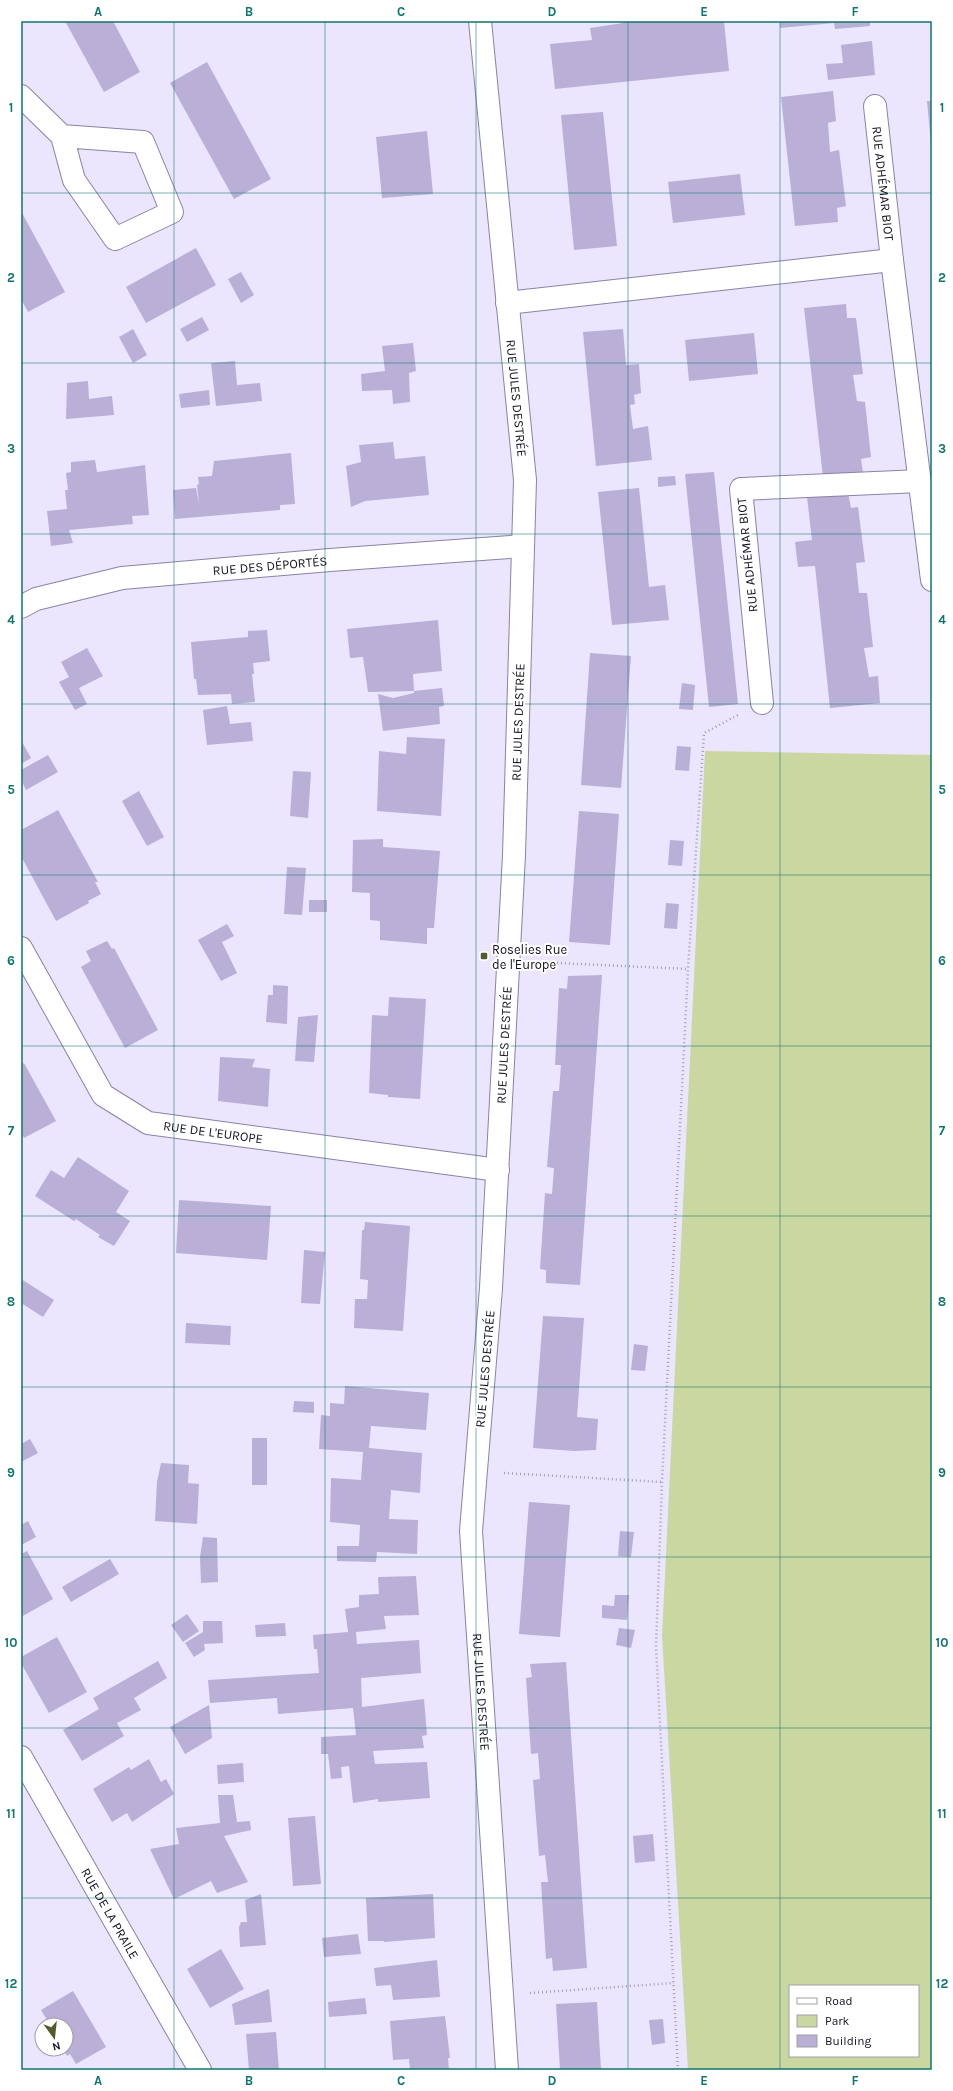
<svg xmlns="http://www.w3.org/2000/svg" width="953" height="2091" font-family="Karla,sans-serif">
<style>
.green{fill:#cbd7a1;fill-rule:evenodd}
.building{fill:#baafd7}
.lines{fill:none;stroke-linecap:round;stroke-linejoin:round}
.minor-casing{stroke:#8c81a7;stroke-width:24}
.path{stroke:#a49eb3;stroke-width:2.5;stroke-dasharray:1 3;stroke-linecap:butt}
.minor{stroke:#fff;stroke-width:22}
.grid{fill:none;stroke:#0f766e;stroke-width:1;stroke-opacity:0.55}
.poi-dot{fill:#525b2a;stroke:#fff;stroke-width:1.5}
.labels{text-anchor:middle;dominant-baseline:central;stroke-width:4;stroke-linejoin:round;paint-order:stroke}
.street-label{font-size:13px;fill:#14101e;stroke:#fff}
.poi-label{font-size:13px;fill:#14101e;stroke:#fff;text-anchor:start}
.neatline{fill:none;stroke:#0f766e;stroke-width:1.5}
.grid-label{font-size:13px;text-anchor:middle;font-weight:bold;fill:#0f766e}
</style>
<rect width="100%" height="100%" fill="#ece5fe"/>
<path class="green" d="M705,751L932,755V2070H688L662,1636ZM790,1986H918V2056H790Z"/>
<path class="building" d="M65,21H113L140,72L104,92Z
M623,21H724L729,71L555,89L550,44L592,40L590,28L623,23Z
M780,21H870V26L835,29L834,23L780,28Z
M872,41L875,75L828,80L826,64L843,63L841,45Z
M207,62L271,179L234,199L170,83Z
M833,91L836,121L828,123L830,152L839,150L846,206L837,208L838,222L795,226L781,97Z
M927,101H932V144H931Z
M603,112L617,246L574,250L561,115Z
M427,131L433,194L382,198L376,137Z
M740,174L745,215L673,223L668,182Z
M21,211L65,292L28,312L21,299Z
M196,248L216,285L146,323L126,287Z
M241,272L254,295L241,303L228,279Z
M846,304L847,318H856L863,374L853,375L857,401L865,402L871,457L861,459L863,473L823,477L804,308Z
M202,317L209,330L187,342L180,329Z
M133,329L147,355L133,363L119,337Z
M623,329L626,365L639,364L641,393L634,395L635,404L630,405L633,429L648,426L652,460L596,466L583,332Z
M754,333L758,374L689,381L685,340Z
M413,343L416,371L409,373L410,402L393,404L392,390L362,391L361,374L385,371L382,346Z
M235,361L237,385L260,383L262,401L216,406L211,363Z
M88,381L89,399L112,396L114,415L66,419L67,383Z
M209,390L210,405L181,408L179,394Z
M393,442L395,459L425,456L429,495L365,501L351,507L346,466L361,462L359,445Z
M291,453L295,504L280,505V510L175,519L173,490L196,488L199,504L197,485L199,484L198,477L212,476L214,461Z
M95,460L97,472L145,465L149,515L132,516L133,524L69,530L73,543L51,546L47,511L67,509L65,490H68L66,473L71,472V462Z
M714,472L738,704L709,707L685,474Z
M675,476L676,485L658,487V477Z
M639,488L649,587L665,585L669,620L612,625L598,492Z
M848,493L851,508L858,507L865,562L856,563L859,593H867L873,647L864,648L869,677L878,676L880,703L830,708L815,566L798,567L795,542L812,540L807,497Z
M438,620L442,671L413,674L414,691L368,692L363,657L350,658L347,629Z
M267,630L270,661L253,663L254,674H252L255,702L232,704L231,694L198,695L196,679H194L191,642L248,637V631Z
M87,648L103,676L79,688L87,704L75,710L59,682L69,677L61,662Z
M590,653L631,656L621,788L581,785Z
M682,683L695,685L693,710L679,709Z
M442,688L444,706L439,707L440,724L383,731L378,694L393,698L414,693V691Z
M227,706L230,724L251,722L253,741L207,745L203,710Z
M407,737L445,739L441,816L377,811L379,751L406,754Z
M21,740L31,758L21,764Z
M677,746L691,747L689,771L675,770Z
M48,755L58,772L26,790L21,779V770Z
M293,771L311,772L308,818L290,816Z
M139,791L164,837L147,846L122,801Z
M58,810L98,882H95L101,894L88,901L89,903L56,921L21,856V830Z
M579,811L619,814L610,945L569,942Z
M383,839V847L440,851L434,928H427V944L380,940V921L370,920V893L352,892L353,840Z
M670,840L684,841L682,866L668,865Z
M287,867L306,868L302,915L284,914Z
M309,900H327V912H309Z
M666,903L679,904L677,929L664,928Z
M227,924L234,936L222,942L237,973L221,981L198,940Z
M107,941L112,949L114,948L158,1030L125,1048L81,967L91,961L86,951Z
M602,975L580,1285L546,1283V1270L540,1269L545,1193L552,1194L554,1168L547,1167L553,1091H559L561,1065H555L559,988L567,989L568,976Z
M273,985L288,986L287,1024L266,1022L268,995H273Z
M389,997L426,999L420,1099L388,1097V1095L369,1093L372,1015L388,1016Z
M318,1015L314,1062L295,1061L298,1017Z
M220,1057L255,1059L252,1067L270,1069L268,1107L218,1101Z
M24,1063L56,1121L24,1138L23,1136L21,1137V1065Z
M78,1157L129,1191L116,1212L130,1221L114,1246L98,1237L100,1235L76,1219L74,1221L35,1196L51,1170L64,1178Z
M179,1200L271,1206L267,1260L176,1253Z
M365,1222L410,1226L403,1331L354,1328L355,1299H367L368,1280L360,1279L362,1230H364Z
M304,1250L325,1252L320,1304L301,1303Z
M21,1279L54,1300L43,1317L21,1303Z
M543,1316L584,1318L577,1417L598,1419L596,1450L574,1451L533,1448Z
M186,1323L231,1326L230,1345L185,1343Z
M634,1344L648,1346L645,1371L631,1370Z
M345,1386L429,1393L426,1430L371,1426L369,1448L422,1453L420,1493L391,1490L389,1519L418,1520L417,1554L377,1552L376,1562L337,1561V1546H359L360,1525L330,1522L331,1478L361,1480L363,1452L319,1449L321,1415L330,1416V1403L344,1404Z
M294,1401L314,1402V1413L293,1412Z
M252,1438H267V1485H252Z
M30,1439L38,1453L21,1462V1444Z
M161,1463L189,1465L188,1483L199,1484L197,1524L155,1521L157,1482Z
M529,1502L570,1505L560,1637L519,1634Z
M28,1521L36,1537L21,1545V1525Z
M620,1531L634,1532L631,1557L618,1556Z
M203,1537L217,1538L218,1582L201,1583L200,1557Z
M27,1551L53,1599L21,1617V1554Z
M110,1559L119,1574L71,1602L62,1587Z
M416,1576L419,1615L384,1616L386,1629L356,1632L357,1644L419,1640L421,1673L361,1678L362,1707L424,1699L427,1735L422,1736L424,1748L373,1751L375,1764L427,1762L430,1798L378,1802V1799L353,1803L349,1766L341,1767L342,1778L331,1779L328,1754H321V1737L356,1735L353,1708L278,1714L277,1698L210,1703L208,1680L319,1673L317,1649H314L313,1635L348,1632L345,1609L359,1607V1595L379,1594L378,1577Z
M615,1595H629L627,1620L602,1618V1605L614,1606Z
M187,1614L199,1631L183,1642L171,1625Z
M203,1621H222L223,1643L204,1644L205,1650L194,1657L185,1643L203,1632Z
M285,1623L286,1636L256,1637L255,1625Z
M619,1628L635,1630L631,1648L616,1645Z
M57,1637L87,1692L49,1713L21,1663V1657Z
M158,1661L167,1678L134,1698L141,1710L117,1723L124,1736L82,1761L63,1730L99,1709L93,1698Z
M566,1662L587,1968L553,1971L552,1958L546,1959L541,1882H548L545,1855L539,1856L533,1780L540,1779L538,1753L531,1754L526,1678L532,1677L530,1664Z
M209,1705L212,1738L185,1754L170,1727Z
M149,1759L161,1782L166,1779L174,1794L132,1822L127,1813L112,1822L93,1789L129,1767L131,1770Z
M243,1763L244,1782L218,1784L217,1765Z
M218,1795H233L237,1822L250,1821L251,1830L224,1836L248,1882L217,1893L211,1881L174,1899L150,1849L179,1844L176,1828L220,1823Z
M315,1816L321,1884L293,1886L288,1818Z
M653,1834L655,1861L635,1863L633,1836Z
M261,1894L266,1945L240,1947L239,1927L241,1922H247L245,1900Z
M433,1894L435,1938L384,1942V1941H368L366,1898Z
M358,1934L361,1954L324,1957L322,1938Z
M221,1949L244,1989L210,2008L187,1969Z
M437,1960L440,1997L393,2000L391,1985L376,1986L374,1968Z
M269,1989L272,2022L235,2025L232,2004Z
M73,1991L106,2047L76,2064L70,2054L67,2056L63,2049H66V2025H50L41,2010Z
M365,1998L367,2014L329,2017L328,2002Z
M597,2002L601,2070H560L556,2004Z
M445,2016L450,2058H448L449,2070H410L409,2059L393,2060L390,2021Z
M663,2019L665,2043L652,2045L649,2020Z
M276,2032L279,2070H249L246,2034Z"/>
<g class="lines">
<defs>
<g id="minor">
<path id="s1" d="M480,21L525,480L514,855L491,1288L471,1531L507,2070"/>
<path d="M21,96L62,136L74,180L115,239L172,212L143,142L62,136"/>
<path id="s2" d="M875,106L892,260"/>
<path d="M507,303L892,260L932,580"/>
<path id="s3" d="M21,607L36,599L122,578L330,560L523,546"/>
<path d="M762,703L741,489L920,481"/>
<path id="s4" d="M21,948L103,1095L148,1123L498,1170"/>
<path id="s5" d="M21,1757L200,2070"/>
</g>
</defs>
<use href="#minor" class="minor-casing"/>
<path class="path" d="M537,962L688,969
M504,1473L662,1482
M530,1993L674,1983
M678,2070L656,1647L662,1482L688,969L704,733L738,715"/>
<use href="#minor" class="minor"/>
</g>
<path class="grid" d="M174,21V2070M325,21V2070M476,21V2070M628,21V2070M780,21V2070M21,193H932M21,363H932M21,534H932M21,704H932M21,875H932M21,1046H932M21,1216H932M21,1387H932M21,1557H932M21,1728H932M21,1898H932"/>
<rect class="poi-dot" x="480" y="952" width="8" height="8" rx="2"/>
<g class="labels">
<g class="street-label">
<text stroke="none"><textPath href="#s2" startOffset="78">RUE ADHÉMAR BIOT</textPath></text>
<text stroke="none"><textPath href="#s1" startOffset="379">RUE JULES DESTRÉE</textPath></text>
<text transform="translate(747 555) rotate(-96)">RUE ADHÉMAR BIOT</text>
<text stroke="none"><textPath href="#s3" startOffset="254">RUE DES DÉPORTÉS</textPath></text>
<text transform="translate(518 722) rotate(-88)">RUE JULES DESTRÉE</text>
<text transform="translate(504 1045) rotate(-87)">RUE JULES DESTRÉE</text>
<text stroke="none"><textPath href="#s4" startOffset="287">RUE DE L'EUROPE</textPath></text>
<text transform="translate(485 1369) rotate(-85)">RUE JULES DESTRÉE</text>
<text stroke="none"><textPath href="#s1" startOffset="1675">RUE JULES DESTRÉE</textPath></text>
<text stroke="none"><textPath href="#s5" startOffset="180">RUE DE LA PRAILE</textPath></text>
</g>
<g class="poi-label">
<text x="492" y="949">Roselies Rue<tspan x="492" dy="15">de l'Europe</tspan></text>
</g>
</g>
<rect width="953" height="2091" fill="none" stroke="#ffffff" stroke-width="44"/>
<rect x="789" y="1985" width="130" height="72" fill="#ffffff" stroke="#a19fa5"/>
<rect x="797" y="1998" width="20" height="6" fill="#ffffff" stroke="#a19fa5"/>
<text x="825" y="2005" font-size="12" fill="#14101e">Road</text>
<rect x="797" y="2015" width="20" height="12" fill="#cbd7a1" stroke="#a19fa5"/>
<text x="825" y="2025" font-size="12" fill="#14101e">Park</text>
<rect x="797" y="2035" width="20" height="12" fill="#baafd7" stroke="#a19fa5"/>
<text x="825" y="2045" font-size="12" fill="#14101e">Building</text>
<g transform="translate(54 2037) rotate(165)"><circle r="19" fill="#ffffff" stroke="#a19fa5"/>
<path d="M0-3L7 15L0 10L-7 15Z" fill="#525b2a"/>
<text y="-6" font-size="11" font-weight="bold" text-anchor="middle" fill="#14101e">N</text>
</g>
<rect x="22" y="22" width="909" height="2047" class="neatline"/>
<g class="grid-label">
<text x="98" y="16">A</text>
<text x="249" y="16">B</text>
<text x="401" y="16">C</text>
<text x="552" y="16">D</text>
<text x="704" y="16">E</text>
<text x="855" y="16">F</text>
<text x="11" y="112">1</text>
<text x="942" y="112">1</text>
<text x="11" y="282">2</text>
<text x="942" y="282">2</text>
<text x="11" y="453">3</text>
<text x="942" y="453">3</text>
<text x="11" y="624">4</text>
<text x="942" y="624">4</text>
<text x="11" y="794">5</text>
<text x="942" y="794">5</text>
<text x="11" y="965">6</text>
<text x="942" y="965">6</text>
<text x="11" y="1135">7</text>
<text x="942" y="1135">7</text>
<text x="11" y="1306">8</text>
<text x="942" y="1306">8</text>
<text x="11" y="1477">9</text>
<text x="942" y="1477">9</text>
<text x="11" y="1647">10</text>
<text x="942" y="1647">10</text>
<text x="11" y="1818">11</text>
<text x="942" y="1818">11</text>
<text x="11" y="1988">12</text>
<text x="942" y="1988">12</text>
<text x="98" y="2085">A</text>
<text x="249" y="2085">B</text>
<text x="401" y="2085">C</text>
<text x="552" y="2085">D</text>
<text x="704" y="2085">E</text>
<text x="855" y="2085">F</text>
</g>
</svg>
